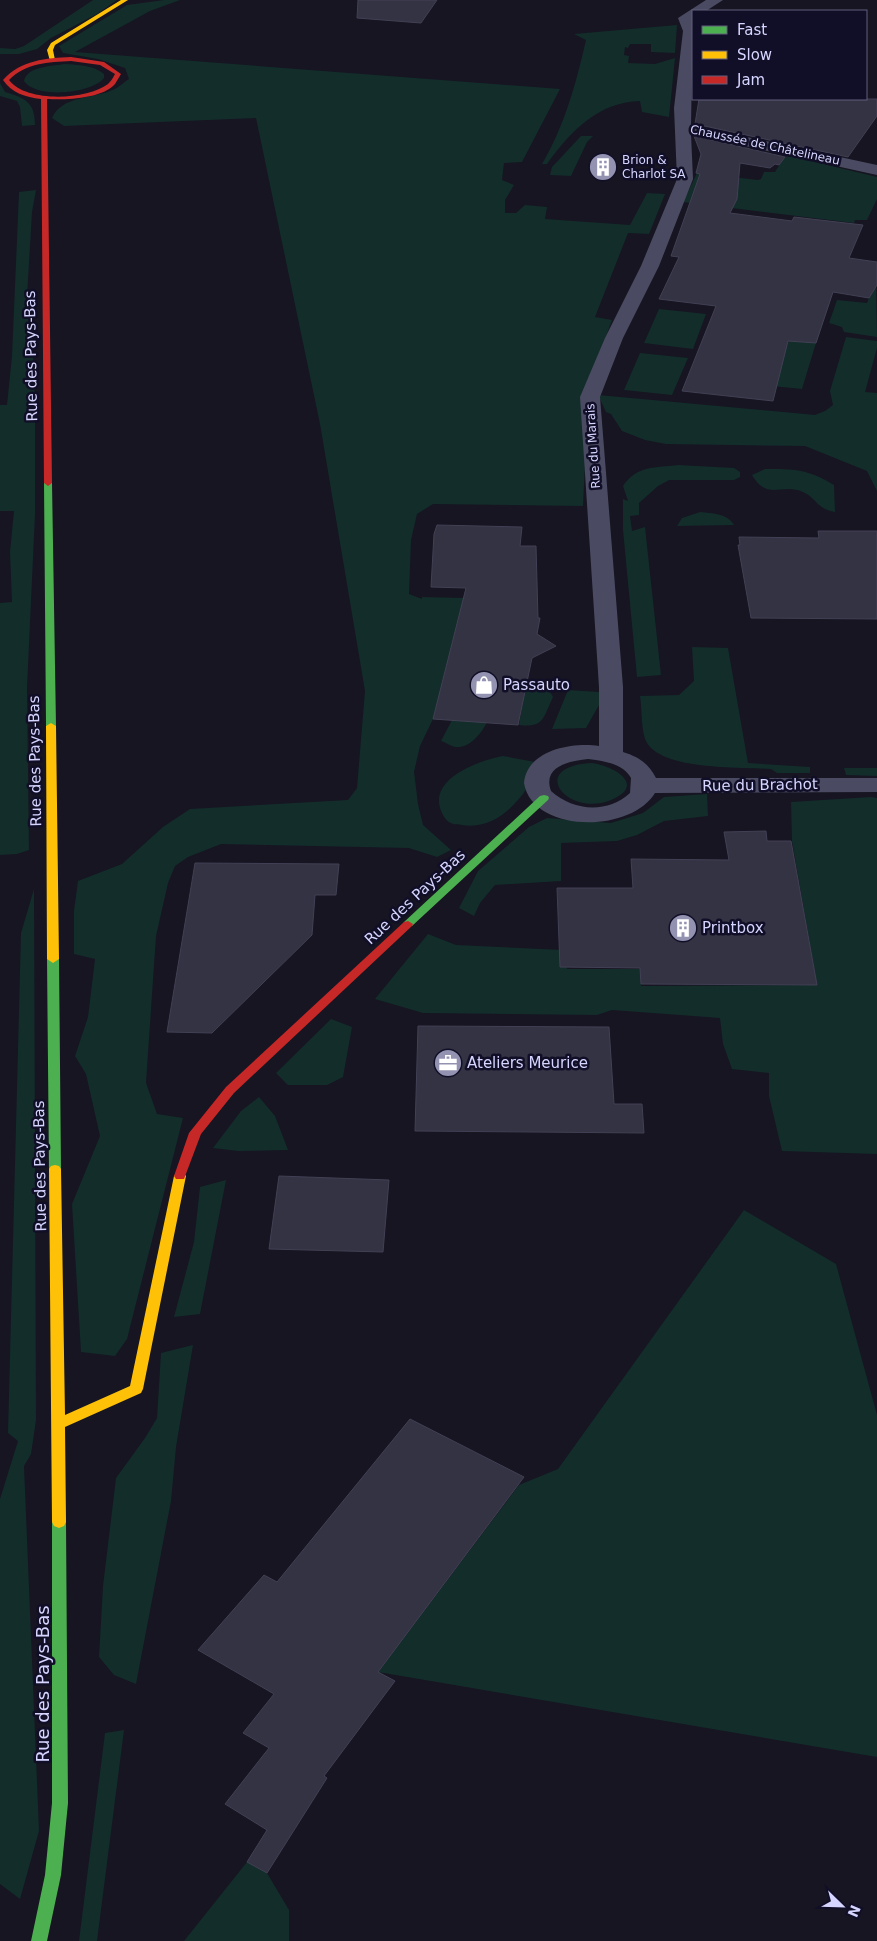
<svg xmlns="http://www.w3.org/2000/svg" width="877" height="1941" font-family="'DejaVu Sans',sans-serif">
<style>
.green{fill:#132d2b}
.building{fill:#343343;stroke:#424055}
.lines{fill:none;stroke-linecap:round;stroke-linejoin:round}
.street{fill:#4a4b62;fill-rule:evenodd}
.fast{fill:#4caf50;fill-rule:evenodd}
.slow{fill:#ffc107;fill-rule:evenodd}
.jam{fill:#c62828;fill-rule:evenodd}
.labels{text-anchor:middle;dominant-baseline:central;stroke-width:5;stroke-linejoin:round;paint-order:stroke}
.far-street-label{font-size:12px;fill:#d6d5ff;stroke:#110f27}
.far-poi-label{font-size:12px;fill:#d6d5ff;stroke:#110f27;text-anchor:start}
.street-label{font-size:15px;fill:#d6d5ff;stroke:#110f27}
.poi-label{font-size:15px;fill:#d6d5ff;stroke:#110f27;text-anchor:start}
.near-street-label{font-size:18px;fill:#d6d5ff;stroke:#110f27}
</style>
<rect width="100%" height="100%" fill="#161521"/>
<path class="green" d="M93,0H117L97,14L51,38L37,49L19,54H0V48L15,49L24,46Z
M164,0H180L150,11L75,52L560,89L522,162L504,163L502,180L514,185L505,200V213H516L525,205L547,207L545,219L630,225L647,193L665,194L649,234L628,233L595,317L612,320L585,393V463L583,506L433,504L417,514L411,540L409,594L422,599V597L507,599L500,615L460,612L433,719L420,746L414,772L418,804L423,825L451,850L437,857L409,848L221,844L188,857L175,866L168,883L156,936L146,1083L157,1114L183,1118L127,1339L115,1356L81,1352L72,1204L100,1136L86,1074L75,1056L88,1017L95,959L74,954V911L78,881L122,864L163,827L190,809L348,800L357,788L365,691L320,424L256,118L64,126L52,118C62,96 90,99 110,91C117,89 123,83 129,79L125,68L98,59L63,53L59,46L127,5Z
M677,25L675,53L651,52V44H630L628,48L625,47L624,55L629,56L628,63L655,64L675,58L669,117L642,112L640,101C598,102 570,132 547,164H542C565,125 576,83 586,40L574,34Z
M65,64C79,65 93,65 104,74V78C91,94 36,99 24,81C27,66 53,66 65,64Z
M0,83L5,92C25,98 35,102 35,125L22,126L20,107L17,101L0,96Z
M581,136H593L587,142L571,176L550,175L552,167Z
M786,155L877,177V199L867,220H855L854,223L683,202L697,173L758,180L761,179L764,172H775Z
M36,190L32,212L27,297L31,315L35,398V514L27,688L29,850L17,854L0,855V603L12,602L10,552L14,511H0V405H7L12,356L19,192Z
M876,280L877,337L844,332L842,327L829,323L837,300L867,303Z
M659,309L706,314L693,349L644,343Z
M846,337L877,341V348L865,392L877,393V491L867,471L805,446L666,444L645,440L622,431L611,414L606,412L598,395L815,415L825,411L833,405L830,391Z
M789,341L816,343L802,389L752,384L770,346L786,348Z
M640,353L688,358L672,395L624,390Z
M678,465L734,468L740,472V477L734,480H669L658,486L639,503V515L630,516L632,531L645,527L661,675L637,677L623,530V499L628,501L623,486C637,465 655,468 678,465Z
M765,469C794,469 808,469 834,485L835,512C815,508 818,499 803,492C782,482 768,502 752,475Z
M700,512C713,513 728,514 734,525L677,526L682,518Z
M692,647L728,648L748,763L810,767V773H777L771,769C741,767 657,771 645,739C641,727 642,709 640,696L679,695L694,681Z
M525,688L549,690L553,697C543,718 544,728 519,725Z
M568,690L599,692L603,698L586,728L552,729Z
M452,720L487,722C482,733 470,748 456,747C452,747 445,742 441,741Z
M503,756L535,762C532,772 530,785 523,794C507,814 489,829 462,825C459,824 454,825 451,823C445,821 442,813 440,808C431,777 481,760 503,756Z
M592,763C614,766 647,785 611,800C567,818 526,766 592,763Z
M844,768H877V776L846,775Z
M707,794L708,816L664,821L637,835L617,841L561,843V881L495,885L480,903L474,916L459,908L478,871L529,827L547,818L611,823L643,813L664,797Z
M871,797L877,798V1154L782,1151L769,1096V1073L732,1069L723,1044L720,1018L612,1010L597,1015L423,1013L375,999L428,934L456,945L563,950L567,969H644L641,986L817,985L792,841L791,802Z
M34,889L36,1420L31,1454L24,1466L39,1831L20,1899L0,1884V1499L18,1441L8,1433L21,933Z
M331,1019L352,1027L343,1077L327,1085H288L276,1073Z
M259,1097L275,1116L288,1150L238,1151L213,1148L241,1111Z
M226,1180L200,1314L174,1317L194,1242L200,1187Z
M744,1210L836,1264L877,1415V1757L378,1672L519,1485L558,1469Z
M193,1345L176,1447L171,1501L136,1684L114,1675L99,1657L103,1586L116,1478L145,1438L157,1418L161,1353Z
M124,1730L97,1941H79L105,1733Z
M247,1862L267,1873L289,1910V1941H184Z"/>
<path class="building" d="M358,0H437L421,23L357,18Z
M699,99H877V116L848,157L695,124Z
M694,136L785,157L779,165L775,164L770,168L740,163L737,199L730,213L792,221L794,217L863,225L849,258L877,262V285L869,298L833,292L816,343L788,341L773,401L682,391L716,306L659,299L679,257L671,256L700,174L696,173L701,154Z
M437,525L522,527L520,546H536L538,618H540L537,634L556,646L532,658L518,725L433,719L466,588L431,587L434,534Z
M818,531H877V619L751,618L738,545H740L739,537L819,538Z
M766,831L767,841H791L817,985L641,984L640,968L560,967L557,888H633L631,859L729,860L724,832Z
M195,863L339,864L336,895H315L312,935L212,1033L167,1032Z
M418,1026L609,1027L614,1104H642L644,1133L415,1131Z
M279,1176L389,1180L383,1252L269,1249Z
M410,1419L524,1477L378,1672L395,1681L324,1776L327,1778L267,1873L247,1862L267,1830L225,1804L269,1748L243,1733L274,1694L198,1650L264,1575L277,1582Z"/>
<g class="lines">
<path class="street" d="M706,0H723L706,11H693L691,125L877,165V175L691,134L693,179L659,266L623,338L600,397L623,687V752C639,757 649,764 656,778H877V792L655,793C630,834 532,833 524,783C527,750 572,742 599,746V687L580,397L605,338L641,266L677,179L674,108L683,31L678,18ZM588,759C603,761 623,763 631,778L630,793C607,814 573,811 551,791C542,766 570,761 588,759Z"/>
<path class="fast" d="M48,480L52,483L56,726L51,729L46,726L44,483Z
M544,795L548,796L549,798L548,800L412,926H404L403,924L404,922L540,796Z
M53,955L59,959L61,1169L59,1172H51L49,1169L47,959Z
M59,1516L64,1518L66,1522L68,1803L61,1875L47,1941H31L45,1875L52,1803V1522L54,1518Z"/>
<path class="slow" d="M121,0H128L55,45L53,50L55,60L50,61L47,50L51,43Z
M51,723L56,726L59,959L53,963L47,959L46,726Z
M55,1165L59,1166L61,1169L65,1415L130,1386L174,1176L176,1173H184L186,1176L143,1389L141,1393L65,1427L66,1522L64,1526L59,1528L54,1526L52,1522L49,1169L51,1166Z"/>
<path class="jam" d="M71,57L104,62L121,74C119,77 117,81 115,84C102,99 65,100 47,99L52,483L48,486L44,483L41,99C25,97 12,93 3,80C21,60 46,58 71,57ZM71,61L100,65L115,74C113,78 111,81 108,84C87,100 26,103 9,80C26,63 48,62 71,61Z
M408,921L413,924L412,926L234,1093L201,1134L184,1179H176L174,1176L189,1133L226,1087L404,922Z"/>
</g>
<defs>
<symbol id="building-disc" viewBox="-11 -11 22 22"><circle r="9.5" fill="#9392b1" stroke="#110f27"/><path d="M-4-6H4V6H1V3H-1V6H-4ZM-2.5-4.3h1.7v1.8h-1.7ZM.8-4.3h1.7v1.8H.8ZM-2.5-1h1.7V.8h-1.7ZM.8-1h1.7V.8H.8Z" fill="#fff"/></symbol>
<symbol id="shop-disc" viewBox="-11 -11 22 22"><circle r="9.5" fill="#9392b1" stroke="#110f27"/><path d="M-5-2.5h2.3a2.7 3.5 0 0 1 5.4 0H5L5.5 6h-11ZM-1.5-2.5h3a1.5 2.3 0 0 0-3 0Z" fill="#fff"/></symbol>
<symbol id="office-disc" viewBox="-11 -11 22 22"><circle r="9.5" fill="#9392b1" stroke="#110f27"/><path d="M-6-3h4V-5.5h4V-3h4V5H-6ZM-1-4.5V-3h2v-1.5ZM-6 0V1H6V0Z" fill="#fff"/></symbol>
</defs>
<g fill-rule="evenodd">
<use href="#building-disc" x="587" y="151" width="32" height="32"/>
<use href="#shop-disc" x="468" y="669" width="32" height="32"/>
<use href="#building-disc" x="667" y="912" width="32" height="32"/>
<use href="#office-disc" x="432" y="1047" width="32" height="32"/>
</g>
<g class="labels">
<g class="far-street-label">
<text transform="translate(765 145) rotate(12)">Chaussée de Châtelineau</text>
<text transform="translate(593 446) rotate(-94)">Rue du Marais</text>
</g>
<g class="far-poi-label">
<text x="622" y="160">Brion &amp;<tspan x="622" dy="14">Charlot SA</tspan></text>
</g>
<g class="street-label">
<text transform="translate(31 356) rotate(-91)">Rue des Pays-Bas</text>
<text transform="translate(35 761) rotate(-91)">Rue des Pays-Bas</text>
<text transform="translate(760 785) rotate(-1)">Rue du Brachot</text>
<text transform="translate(415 897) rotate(-43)">Rue des Pays-Bas</text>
<text transform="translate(40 1166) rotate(-91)">Rue des Pays-Bas</text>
</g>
<g class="poi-label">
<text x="503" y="685">Passauto</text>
<text x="702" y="928">Printbox</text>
<text x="467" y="1063">Ateliers Meurice</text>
</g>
<g class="near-street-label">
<text transform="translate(42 1684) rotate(-90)">Rue des Pays-Bas</text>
</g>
</g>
<rect x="692" y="10" width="175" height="90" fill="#110f27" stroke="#605e7d"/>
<rect x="702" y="26" width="25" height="8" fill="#4caf50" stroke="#605e7d"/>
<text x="737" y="35" font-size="15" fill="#d6d5ff">Fast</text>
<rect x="702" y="51" width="25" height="8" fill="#ffc107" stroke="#605e7d"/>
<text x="737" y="60" font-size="15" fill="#d6d5ff">Slow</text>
<rect x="702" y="76" width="25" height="8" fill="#c62828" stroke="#605e7d"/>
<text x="737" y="85" font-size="15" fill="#d6d5ff">Jam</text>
<g transform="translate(842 1906) rotate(113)" stroke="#110f27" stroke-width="4" paint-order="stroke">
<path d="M0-4L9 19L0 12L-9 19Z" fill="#d6d5ff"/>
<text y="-8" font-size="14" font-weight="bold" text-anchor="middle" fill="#d6d5ff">N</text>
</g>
</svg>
